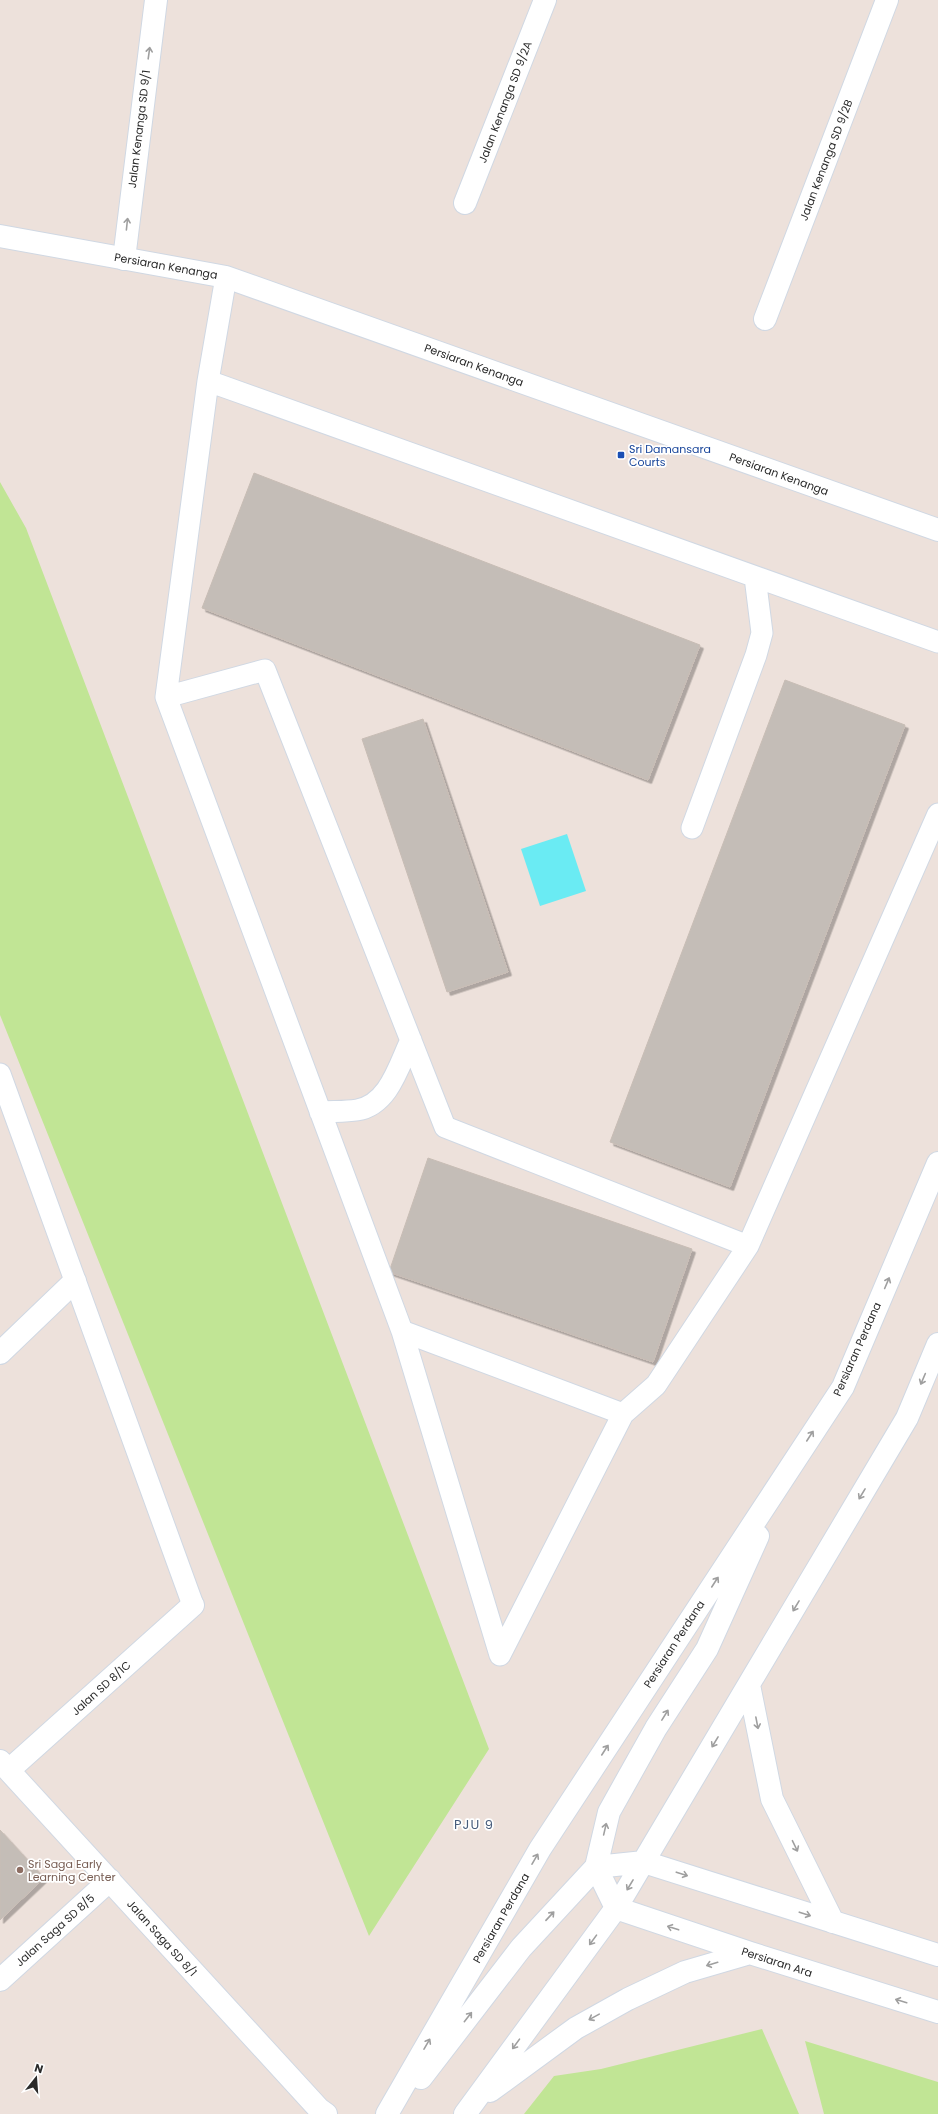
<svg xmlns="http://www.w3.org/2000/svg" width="938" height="2114" font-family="Poppins,sans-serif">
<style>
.green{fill:#c1e595}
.water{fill:#6aebf3}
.building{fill:#c4bdb7;stroke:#c8bdb5;filter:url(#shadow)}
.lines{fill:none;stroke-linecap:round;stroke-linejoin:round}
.lane-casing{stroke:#d0d8e3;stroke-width:23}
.street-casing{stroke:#d0d8e3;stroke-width:24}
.secondary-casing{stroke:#d0d8e3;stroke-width:24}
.lane{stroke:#fff;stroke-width:21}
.street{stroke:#fff;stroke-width:22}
.secondary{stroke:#fff;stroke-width:22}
.oneway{stroke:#9f9f9f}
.transit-dot{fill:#1a4fb4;stroke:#fff;stroke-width:1.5}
.education-dot{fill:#8d6e63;stroke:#fff;stroke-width:1.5}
.labels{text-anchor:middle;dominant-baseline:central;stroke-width:3.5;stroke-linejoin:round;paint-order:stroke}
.street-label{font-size:11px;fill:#2a2a2a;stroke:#fff}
.transit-label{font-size:11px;fill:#164399;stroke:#fff;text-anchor:start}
.education-label{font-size:11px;fill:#785e54;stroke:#fff;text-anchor:start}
.quarter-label{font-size:13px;letter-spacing:1px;fill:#485d7c;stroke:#fff}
</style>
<defs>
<filter id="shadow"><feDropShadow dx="3.5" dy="3.5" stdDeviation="0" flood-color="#0004"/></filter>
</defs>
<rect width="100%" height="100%" fill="#ede1db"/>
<path class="green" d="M0,482L26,528L489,1749L369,1936L0,1015Z
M762,2029L799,2114H524L554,2076L601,2069Z
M805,2041L938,2082V2114H824Z"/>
<path class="water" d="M567,834L586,891L540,906L521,849Z"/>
<path class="building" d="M254,473L700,645L648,780L202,608Z
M785,680L905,725L730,1187L610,1142Z
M423,719L508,972L447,992L362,739Z
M428,1158L692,1249L653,1362L389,1272Z
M0,1830L44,1878L0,1920Z"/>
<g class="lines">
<defs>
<path id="lane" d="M226,277L208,381L166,697L402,1331L500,1655L623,1414L656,1385L748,1246L938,814
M208,381L938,642
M166,697L265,670L445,1127L748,1246
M692,828L756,655L762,633L755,577
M0,1074L193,1605
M320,1112C332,1111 345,1112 357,1110C389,1105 399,1065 411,1040
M402,1331L623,1414"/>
<path id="street" d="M465,203L545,0
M124,259L156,0
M765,319L887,0
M0,1353L75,1281
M0,1761L319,2109L326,2114
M9,1770L193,1605
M0,1980L110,1880"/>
<path id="secondary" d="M0,236L226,277L938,530
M749,1685L772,1799L833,1922
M596,1867L644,1862L938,1955
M596,1867L616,1908
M616,1908L750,1953L938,2012
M421,2078L521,1948L596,1867L609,1812L656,1728L707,1649L758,1536
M490,2091L576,2028L628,1999L685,1972L750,1953
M387,2114L540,1849L843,1387L938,1163
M465,2114L616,1908L907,1418L938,1344"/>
</defs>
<use href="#lane" class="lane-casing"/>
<use href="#street" class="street-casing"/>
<use href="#secondary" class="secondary-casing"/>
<use href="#lane" class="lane"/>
<use href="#street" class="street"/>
<use href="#secondary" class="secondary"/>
</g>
<defs><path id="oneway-shaft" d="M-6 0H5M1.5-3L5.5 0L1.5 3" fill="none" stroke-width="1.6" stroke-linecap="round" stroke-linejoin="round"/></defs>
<g class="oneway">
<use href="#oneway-shaft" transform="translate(149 53) rotate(-82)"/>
<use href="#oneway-shaft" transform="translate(127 224) rotate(-84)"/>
<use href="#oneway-shaft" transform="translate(887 1283) rotate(-67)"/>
<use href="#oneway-shaft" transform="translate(923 1379) rotate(113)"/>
<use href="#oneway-shaft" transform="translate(810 1436) rotate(-57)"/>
<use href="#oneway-shaft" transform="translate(862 1494) rotate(121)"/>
<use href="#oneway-shaft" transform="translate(715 1582) rotate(-57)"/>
<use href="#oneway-shaft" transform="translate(796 1606) rotate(121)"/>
<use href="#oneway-shaft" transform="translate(665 1715) rotate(-58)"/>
<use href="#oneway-shaft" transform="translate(757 1723) rotate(79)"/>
<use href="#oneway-shaft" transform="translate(715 1742) rotate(121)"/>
<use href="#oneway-shaft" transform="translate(605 1750) rotate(-57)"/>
<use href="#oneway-shaft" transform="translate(605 1829) rotate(-77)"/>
<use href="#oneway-shaft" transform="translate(795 1846) rotate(64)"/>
<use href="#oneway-shaft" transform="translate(535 1859) rotate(-60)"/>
<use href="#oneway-shaft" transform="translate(682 1874) rotate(18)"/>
<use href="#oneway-shaft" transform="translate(630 1885) rotate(121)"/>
<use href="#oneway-shaft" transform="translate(805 1914) rotate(18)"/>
<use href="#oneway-shaft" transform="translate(550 1916) rotate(-47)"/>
<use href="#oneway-shaft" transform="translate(673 1928) rotate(-162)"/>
<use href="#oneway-shaft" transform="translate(593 1940) rotate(126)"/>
<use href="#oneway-shaft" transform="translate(712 1964) rotate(163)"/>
<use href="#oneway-shaft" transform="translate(901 2001) rotate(-163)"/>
<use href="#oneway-shaft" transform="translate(468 2017) rotate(-52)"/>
<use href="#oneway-shaft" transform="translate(594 2017) rotate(151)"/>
<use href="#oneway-shaft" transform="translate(427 2044) rotate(-60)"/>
<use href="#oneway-shaft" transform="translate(516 2044) rotate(126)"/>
</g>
<rect class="transit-dot" x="617" y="451" width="8" height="8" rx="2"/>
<circle class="education-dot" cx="20" cy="1870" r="4"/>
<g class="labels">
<g class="street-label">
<text transform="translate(505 102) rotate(-69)">Jalan Kenanga SD 9/2A</text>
<text transform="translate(139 129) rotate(-83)">Jalan Kenanga SD 9/1</text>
<text transform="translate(826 160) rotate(-69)">Jalan Kenanga SD 9/2B</text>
<text transform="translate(166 266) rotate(10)">Persiaran Kenanga</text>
<text transform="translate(474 365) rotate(20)">Persiaran Kenanga</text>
<text transform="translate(779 474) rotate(20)">Persiaran Kenanga</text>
<text transform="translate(857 1349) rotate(-66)">Persiaran Perdana</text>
<text transform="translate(674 1644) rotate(-57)">Persiaran Perdana</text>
<text transform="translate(101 1688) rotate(-42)">Jalan SD 8/1C</text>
<text transform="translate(501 1918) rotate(-60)">Persiaran Perdana</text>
<text transform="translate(55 1930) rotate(-42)">Jalan Saga SD 8/5</text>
<text transform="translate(162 1938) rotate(48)">Jalan Saga SD 8/1</text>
<text transform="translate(777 1962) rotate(18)">Persiaran Ara</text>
</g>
<g class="transit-label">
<text x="629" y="449">Sri Damansara<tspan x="629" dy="13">Courts</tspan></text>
</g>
<g class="education-label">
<text x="28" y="1864">Sri Saga Early<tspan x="28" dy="13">Learning Center</tspan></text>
</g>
<g class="quarter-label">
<text x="474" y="1824">PJU 9</text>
</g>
</g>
<g transform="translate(36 2078) rotate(17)" stroke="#ffffff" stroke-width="3" paint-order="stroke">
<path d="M0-3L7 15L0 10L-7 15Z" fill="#2a2a2a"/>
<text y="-6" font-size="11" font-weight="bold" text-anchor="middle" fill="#2a2a2a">N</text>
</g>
</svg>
